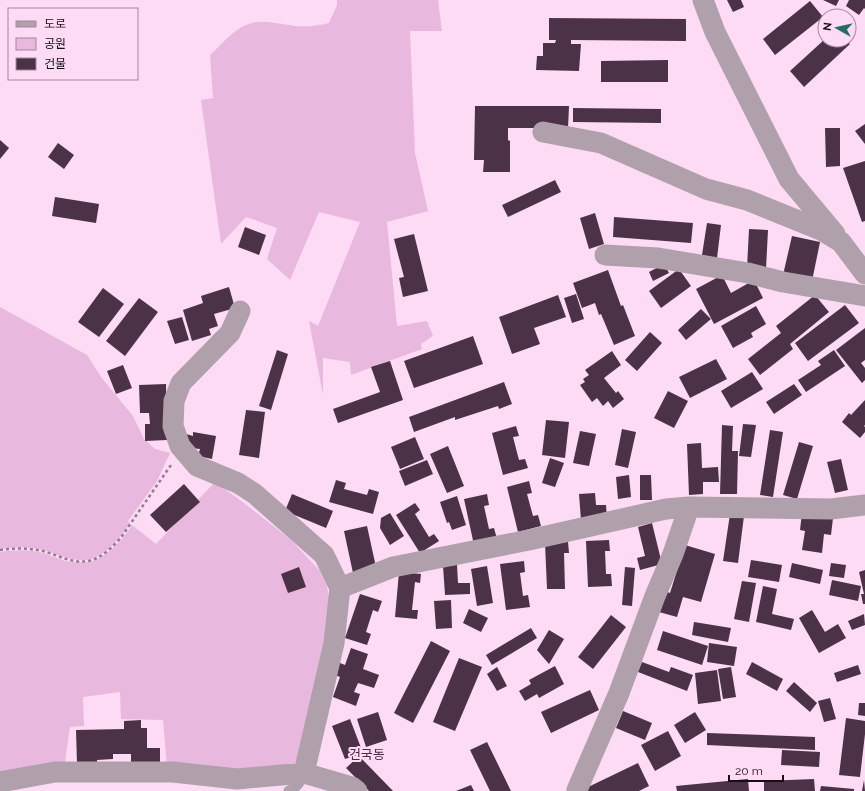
<svg xmlns="http://www.w3.org/2000/svg" width="865" height="791" font-family="Raleway,'Noto Sans KR',sans-serif">
<style>
.green{fill:#e9b8de}
.building{fill:#4b3246}
.lines{fill:none;stroke-linecap:round;stroke-linejoin:round}
.path{stroke:#927b8c;stroke-width:2.5;stroke-dasharray:3 3;stroke-linecap:butt}
.service{stroke:#afa0ab;stroke-width:11}
.minor{stroke:#afa0ab;stroke-width:21}
.labels{text-anchor:middle;dominant-baseline:central;stroke-width:4;stroke-linejoin:round;paint-order:stroke}
.quarter-label{font-size:13px;fill:#482e43;stroke:#fddbf4}
</style>
<rect width="100%" height="100%" fill="#fddbf4"/>
<path class="green" d="M337,0H438L442,31H410L415,153L428,211L387,222L397,326L427,321L433,336L421,344L422,349L351,375L350,362L323,358V395L309,321L318,326L360,222L319,212L290,280L267,259L277,228L246,217L221,244L201,100L213,98L210,55C221,45 232,31 246,25C262,18 278,24 295,26C307,27 317,26 329,23L337,5Z
M0,307L87,355L101,377L133,416L144,439L155,449L170,453L157,481L128,521L130,523C121,537 108,553 92,559C85,561 74,560 67,558C59,556 51,552 43,550C29,546 15,547 0,549Z
M215,482L244,503L291,540L320,571L326,582L329,596L326,647L298,771L167,767L163,720L121,719L120,692L83,697L84,726L70,727L64,769L0,779V552C14,550 29,549 43,553C51,555 58,559 66,561C73,562 81,563 88,562C105,560 123,539 132,525L156,544Z"/>
<path class="building" d="M727,0H741L744,7L733,12Z
M823,0H839L836,6Z
M849,0H865V9L864,8L859,15L846,6Z
M810,1L823,17L775,55L763,39Z
M549,18L686,19V41L571,40V44H581L579,71L536,70L537,56H543V43H555L556,40H549Z
M825,39V40H846L850,44L804,87L790,71Z
M668,60V82H601V61Z
M475,106H569L568,128H508V140L510,141V172H483L484,160H474Z
M573,108L661,109V123L573,122Z
M865,124V144L855,131Z
M825,128H840V166L826,167Z
M0,140L9,148L0,159Z
M58,143L74,155L64,169L48,157Z
M865,161V221L862,222L843,168Z
M555,180L561,192L508,217L502,205Z
M55,197L99,204L96,223L52,216Z
M595,213L604,244L589,249L580,218Z
M614,217L693,223L691,243L613,237Z
M707,223L721,225L717,258L702,255Z
M245,227L266,235L259,255L238,247Z
M749,229L768,230L766,269L747,268Z
M414,234L428,291L403,297L399,278L404,277L394,239Z
M792,236L820,242L812,281L783,275Z
M664,264L669,273L653,281L649,272Z
M679,269L691,286L661,308L649,291Z
M608,270L621,306L623,305L635,336L614,345L601,314L599,315L595,303L582,308L573,283Z
M722,275L731,293L754,280L763,298L714,324L696,289Z
M229,287L235,308L214,314L218,326L209,329L211,335L192,341L183,310L203,303L201,296Z
M103,288L124,304L99,337L78,322Z
M576,294L584,319L572,323L564,298Z
M558,295L566,317L534,328L540,344L512,354L499,317Z
M815,295L829,312L790,344L793,349L760,375L748,359L781,333L776,326Z
M139,298L158,312L125,356L106,341Z
M845,305L859,323L808,361L795,343Z
M756,306L766,324L751,333L753,337L733,348L721,326Z
M701,309L711,319L686,340L678,330Z
M182,317L189,340L175,344L167,321Z
M865,328V360L861,363L865,368V380L862,383L836,350Z
M650,332L662,343L637,371L625,360Z
M473,336L483,364L414,388L404,361Z
M277,350L288,354L271,410L259,406Z
M834,350L845,366L806,392L798,380L821,365L818,361Z
M612,351L621,365L604,378L616,393L618,391L624,399L613,408L608,401L603,406L597,398L592,402L580,385L585,382L583,379L589,375L585,370Z
M716,359L727,379L690,398L679,377Z
M390,361L403,400L338,423L333,409L380,392L371,367Z
M123,365L132,388L116,394L107,371Z
M752,372L763,389L731,408L721,391Z
M504,382L512,404L499,409L498,406L455,420V417L414,432L409,417Z
M166,384L167,440L145,441V424H150L149,413H140L139,385Z
M794,384L802,395L774,414L766,402Z
M668,391L688,401L674,428L654,418Z
M865,400V425L864,426L865,427V432L860,438L842,422L849,413L851,415Z
M246,410L265,412L259,458L239,455Z
M546,420L569,422L565,458L542,455Z
M743,424L756,425L751,457L739,456Z
M722,425L733,426L732,451H738L737,494H720Z
M516,426L519,436L513,437L519,460L525,459L528,468L503,475L492,433Z
M622,429L636,432L628,468L615,465Z
M770,430L783,432L773,497L760,495Z
M580,431L596,434L589,466L573,463Z
M193,432L216,436L212,459L198,456L200,449L191,448L186,434L193,436Z
M415,437L424,459L400,469L391,447Z
M799,442L813,446L797,499L783,495Z
M701,443L702,468L718,467L719,482H703V494L689,495L687,444Z
M448,446L464,486L447,493L430,454Z
M550,458L564,463L555,487L542,483Z
M841,459L848,490L835,493L827,462Z
M427,460L433,474L405,486L399,471Z
M629,475L631,497L618,499L616,477Z
M640,475H651L652,500H640Z
M336,480L346,483L344,489L367,495L369,489L379,492L373,514L329,502Z
M529,481L532,493L527,494L533,516L538,515L541,526L518,532L507,487Z
M184,484L200,502L166,532L150,515Z
M595,493L596,505H606L607,518L581,520L579,494Z
M292,494L333,511L326,528L285,511Z
M487,494L489,505L484,506L489,529L494,528L497,539L474,545L464,499Z
M457,496L466,525L452,530L449,522L447,523L440,502Z
M415,503L420,510L415,514L429,537L434,534L439,541L420,553L396,515Z
M390,513L404,536L390,545L380,528L381,518Z
M802,513L833,518L831,535L824,534L822,553L802,550L805,531L800,530Z
M730,514L744,516L738,563L723,561Z
M652,523L662,564L640,570L637,558L645,556L638,527Z
M367,526L376,567L353,573L344,531Z
M609,540L610,551H605L606,574H611L612,586L588,587L586,541Z
M568,542L569,553H564L565,589H547L545,543Z
M685,545L715,554L701,602L683,597L677,617L659,612L665,591L670,593Z
M751,560L782,565L779,582L748,577Z
M524,561L525,572L520,573L523,596L528,595L530,607L506,610L500,564Z
M792,563L823,570L820,584L789,577Z
M831,563L846,565L844,578L829,576Z
M457,565L458,583H470V594L445,595L443,566Z
M487,566L493,603L477,606L471,569Z
M299,567L306,587L288,593L281,574Z
M625,567L635,568L632,606L622,605Z
M865,570V604H863L861,594H864L859,572Z
M399,572L421,574L420,583L415,582L412,610H418L417,619L395,617Z
M832,580L861,586L858,601L829,595Z
M742,581L756,583L749,622L734,619Z
M763,586L777,589L772,614L794,619L791,630L756,622Z
M360,594L382,601L378,612L373,610L366,632L371,634L367,645L345,638Z
M451,600L452,628L436,629L434,601Z
M469,609L488,618L481,632L463,623Z
M812,610L825,632L838,624L846,638L819,653L799,618Z
M864,614L865,625L852,630L848,621Z
M611,615L626,627L593,669L578,657Z
M694,622L731,628L728,642L692,635Z
M531,628L537,638L492,665L486,655Z
M549,630L564,639L549,664L537,650Z
M663,631L708,646L702,665L657,650Z
M431,641L450,651L413,723L394,713Z
M709,643L737,647L734,666L707,662Z
M351,648L368,654L363,669L379,675L374,688L358,683L354,692L360,694L356,706L333,697L340,677L330,673L335,661L345,665Z
M459,658L482,667L455,731L433,722Z
M642,662L669,672L671,667L693,675L687,691L638,672Z
M752,662L783,679L777,691L746,674Z
M858,665L861,674L837,682L834,673Z
M555,666L564,684L539,698L537,694L525,701L519,691L531,684L529,680Z
M497,667L507,686L497,691L487,674Z
M731,667L736,697L723,699L718,669Z
M717,670L721,701L698,704L695,673Z
M794,682L817,703L810,712L786,691Z
M590,690L599,710L551,733L541,712Z
M830,698L836,719L824,722L818,701Z
M859,703H865V716L858,715Z
M623,711L652,723L645,740L616,728Z
M378,712L387,740L366,747L357,719Z
M695,712L706,730L685,743L674,725Z
M846,718L865,721V734L860,777L839,775Z
M350,719L363,753L345,759L332,726Z
M141,720V728H147V748H160V768H131V754H113V759L97,760V763L77,764L76,730L124,729V721Z
M668,731L681,756L655,771L641,745Z
M707,733L815,737V750L707,745Z
M487,742L511,791H490L470,750Z
M782,750L820,752L819,767L781,765Z
M359,756L393,791H369L346,768Z
M638,763L649,786L639,791H587L586,788Z
M748,779L749,791H677L676,786Z
M814,779L815,791H764V781Z
M864,780L865,791H862Z
M471,785L474,791H456Z
M821,786L854,789V791H820Z"/>
<g class="lines">
<path class="path" d="M0,550C15,548 28,548 43,551C58,555 72,564 88,561C101,559 114,546 122,536L171,465"/>
<path class="service" d="M289,791C295,789 302,780 304,773"/>
<path class="minor" d="M703,0L715,32L789,179L835,234
M543,132L601,143L706,189L747,200L821,230L841,242L865,274
M605,255L658,258L748,273L783,282L865,296
M240,311L230,333L181,383L174,401L173,426L180,446L197,466L238,483L255,494L324,555L340,588L334,643L304,773
M340,588L393,567L529,540L666,509L689,507
M0,782L55,772H173L237,779L304,773L352,787L357,791
M577,790L619,693L655,596L673,554L689,507L831,509L865,505"/>
</g>
<g class="labels">
<g class="quarter-label">
<text x="367" y="754">건국동</text>
</g>
</g>
<rect x="8" y="8" width="130" height="72" fill="#fddbf4" stroke="#a1899b"/>
<rect x="16" y="21" width="20" height="6" fill="#afa0ab" stroke="#a1899b"/>
<text x="44" y="28" font-size="12" fill="#180d16">도로</text>
<rect x="16" y="38" width="20" height="12" fill="#e9b8de" stroke="#a1899b"/>
<text x="44" y="48" font-size="12" fill="#180d16">공원</text>
<rect x="16" y="58" width="20" height="12" fill="#4b3246" stroke="#a1899b"/>
<text x="44" y="68" font-size="12" fill="#180d16">건물</text>
<g transform="translate(837 28) rotate(278)"><circle r="19" fill="#fddbf4" stroke="#a1899b"/>
<path d="M0-3L7 15L0 10L-7 15Z" fill="#246d65"/>
<text y="-6" font-size="11" font-weight="bold" text-anchor="middle" fill="#180d16">N</text>
</g>
<path d="M729 775v6h54v-6" fill="none" stroke="#180d16" stroke-width="2"/>
<text x="735" y="775" font-size="12" fill="#180d16" stroke="#fddbf4" stroke-width="3" paint-order="stroke">20 m</text>
</svg>
